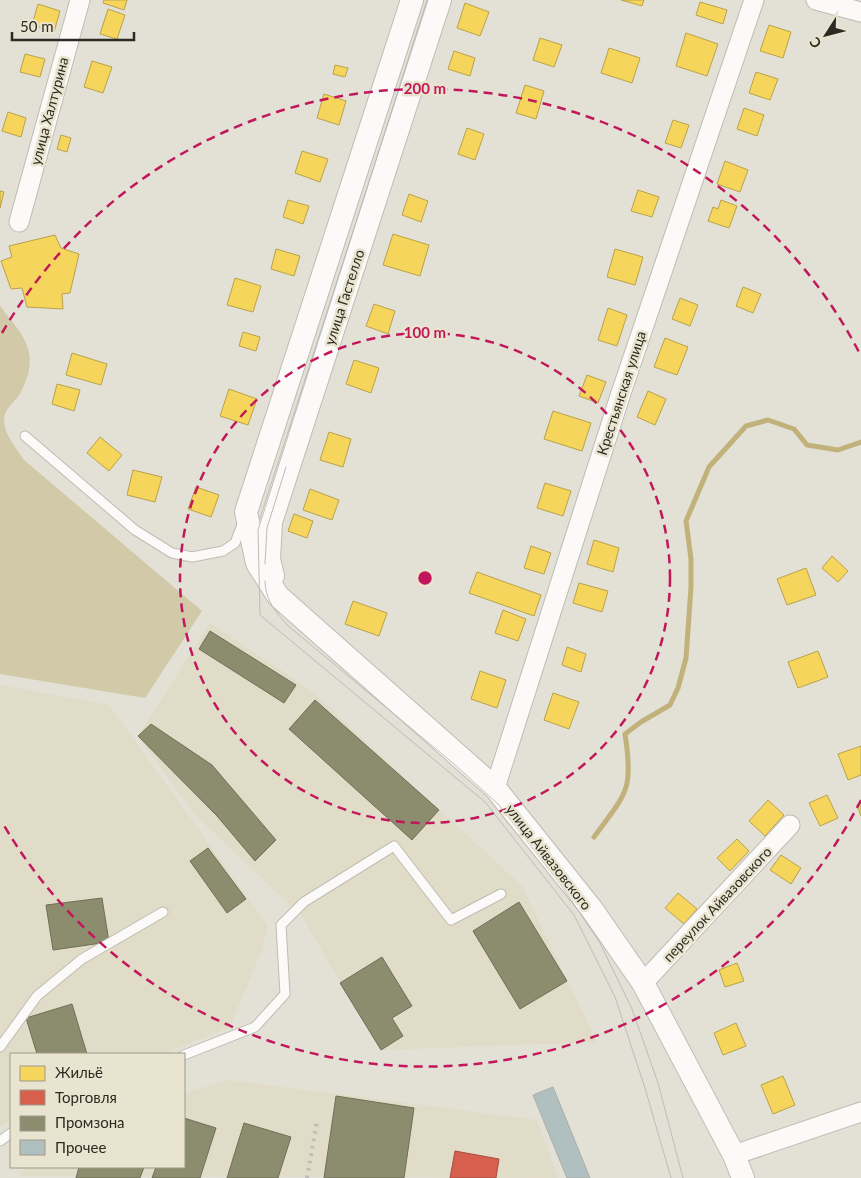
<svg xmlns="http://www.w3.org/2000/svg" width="861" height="1178" font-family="Lato,sans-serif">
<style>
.built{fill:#e1dcc7}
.green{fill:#d2c9a8}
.homes{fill:#f6d55c;stroke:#b9a24b}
.shops{fill:#d6604d;stroke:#a35040}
.industry{fill:#8c8c6e;stroke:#6f6f57}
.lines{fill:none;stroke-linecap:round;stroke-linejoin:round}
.stream{stroke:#c1b27b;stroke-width:5}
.building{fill:#b0c0c1;stroke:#abaeab}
.service-casing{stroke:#bebcb3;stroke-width:11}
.minor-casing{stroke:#bebcb3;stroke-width:21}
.tertiary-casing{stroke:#bebcb3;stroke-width:24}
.service{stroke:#fbfaf9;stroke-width:9}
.minor{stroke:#fbfaf9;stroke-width:19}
.tertiary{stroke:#fbfaf9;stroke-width:22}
.tram{stroke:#bdbcba;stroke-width:1}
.rail{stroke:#bdbcba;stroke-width:4;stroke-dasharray:2.5 5;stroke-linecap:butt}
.ring{fill:none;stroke:#c2185b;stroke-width:2.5;stroke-dasharray:9 6}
.labels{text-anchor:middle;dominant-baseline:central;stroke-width:5;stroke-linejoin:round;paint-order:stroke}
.street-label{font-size:14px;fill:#2c2a22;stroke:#e9e4cf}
.centre{fill:#c2185b;stroke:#e9e4cf;stroke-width:2.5}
.ring-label{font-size:15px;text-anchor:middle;font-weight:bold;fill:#c2185b;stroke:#e9e4cf;stroke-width:5;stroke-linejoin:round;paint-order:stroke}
</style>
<rect width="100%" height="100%" fill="#e3e0d5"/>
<path class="built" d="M210,623L309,689L522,886L597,1042L381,1050L301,915L195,815L138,736Z
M0,685L109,705L268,926L261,952L230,1027L163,1054H11V1120L0,1126Z
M228,1080L537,1120L558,1178L19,1176L26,1167H184V1093Z"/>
<path class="green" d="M0,306C24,337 41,352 21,392C17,399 8,406 5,414C0,430 16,448 24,460L202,611L145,698L0,674Z"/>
<path class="homes" d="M104,0H127L124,10L103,3Z
M621,0H644L642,6Z
M700,2L727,10L723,24L696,15Z
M465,3L489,12L480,36L457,28Z
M38,4L60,11L54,32L32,25Z
M108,9L125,15L117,39L100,34Z
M769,25L791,32L783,58L760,51Z
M686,33L718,44L707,76L676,66Z
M540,38L562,45L554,67L533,60Z
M609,48L640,58L632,83L601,73Z
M454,51L475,58L470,76L448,69Z
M25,54L45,59L40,77L20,72Z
M92,61L112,67L103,93L84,87Z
M335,65L348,68L345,77L333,74Z
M756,72L778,79L770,100L749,93Z
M525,85L544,91L536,119L516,113Z
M324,94L346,101L339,125L317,118Z
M744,108L764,115L757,136L737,129Z
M8,112L26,118L21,137L2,131Z
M673,120L689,125L681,148L665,143Z
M467,128L484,134L475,160L458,154Z
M61,135L71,138L67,152L57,149Z
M302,151L328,159L320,182L295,173Z
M725,161L748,170L740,192L717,184Z
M638,190L659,197L652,217L631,211Z
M0,191L4,192L0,208Z
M409,194L428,201L421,222L402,215Z
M288,200L309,206L303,224L283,217Z
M721,200L737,206L729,228L708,221L713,207L718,209Z
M393,234L429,245L420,276L383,265Z
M55,235L61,248L79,254L70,293L62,294L63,309L27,307L22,288L11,289L1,261L12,257L9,246Z
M276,249L300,256L294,276L271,269Z
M615,249L643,257L635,285L607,277Z
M235,278L261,286L253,312L227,305Z
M743,287L761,294L753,313L736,306Z
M680,298L698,305L690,326L672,319Z
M374,304L395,311L388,334L366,326Z
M608,308L627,315L617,346L598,340Z
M243,332L260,337L256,351L239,346Z
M665,338L688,347L677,375L654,367Z
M72,353L107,364L101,385L66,375Z
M354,360L379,368L371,393L346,384Z
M587,375L606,382L598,403L579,396Z
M57,384L80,390L74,411L52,404Z
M229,389L257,399L248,425L220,416Z
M648,391L666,399L655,425L637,417Z
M553,411L591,423L582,451L544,439Z
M329,432L351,439L343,467L320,460Z
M100,437L122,455L109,471L87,453Z
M133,470L162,477L155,502L127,495Z
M545,483L571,491L563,516L537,508Z
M196,487L219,495L211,517L188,509Z
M310,489L339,500L332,520L303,510Z
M294,514L313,521L307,538L288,531Z
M594,540L619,548L613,572L587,564Z
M531,546L551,553L544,574L524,568Z
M832,556L848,571L838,582L822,568Z
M806,568L816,595L787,605L777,579Z
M477,572L541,595L534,616L469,593Z
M579,583L608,591L602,612L573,603Z
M353,601L387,613L379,636L345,624Z
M503,610L526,619L518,641L495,633Z
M567,647L586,654L581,672L562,665Z
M818,651L828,677L798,688L788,662Z
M480,671L506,680L497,708L471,699Z
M553,693L579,702L569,729L544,720Z
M861,746V775L848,780L838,754Z
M827,795L838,818L820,826L809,803Z
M768,800L784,815L765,836L749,821Z
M861,804V816L857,805Z
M737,839L749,851L730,871L717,858Z
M781,855L801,868L791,884L770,870Z
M678,893L697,909L684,924L665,908Z
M737,963L744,981L725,987L719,970Z
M736,1023L746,1046L723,1055L714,1033Z
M783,1076L795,1105L773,1114L761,1085Z"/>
<path class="shops" d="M455,1151L499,1159L496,1178H450Z"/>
<path class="industry" d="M210,631L296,685L284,703L199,649Z
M315,700L439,810L412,840L289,729Z
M151,724L212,765L276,840L255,861L217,816L138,736Z
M208,848L246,899L227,913L190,861Z
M102,898L109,942L53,950L46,905Z
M519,902L567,981L520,1009L473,931Z
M382,957L412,1006L392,1018L403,1036L381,1050L340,983Z
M72,1004L87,1054H37L26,1018Z
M336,1096L414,1108L404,1178H324Z
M184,1118L216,1128L200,1178H152L156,1167H184Z
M244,1123L291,1137L278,1178H227Z
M79,1167H144L140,1178H76Z"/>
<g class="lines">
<path class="stream" d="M594,837C626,793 634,791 625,734L641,722L670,705L678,688L686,658L691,587V559L686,521L709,467L746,426L768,420L794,429L807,445L838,450L861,442"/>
</g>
<path class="building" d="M553,1087L590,1178H567L533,1095Z"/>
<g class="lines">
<defs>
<path id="service" d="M25,436L135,530L172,553L192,557L223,551L235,543L243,522
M0,1047L37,996L82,959L163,912
M184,1055L255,1027L285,994L281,925L304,902L394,846L451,920L501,894
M0,1141L11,1133"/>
<path id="minor" d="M816,0L861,12
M19,222L80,0
M495,788L620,396L754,0
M643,983L790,825
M734,1155L861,1112"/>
<path id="tertiary" d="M412,0L246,512L257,563L278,596L495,788L591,908L643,983L734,1155L743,1178
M273,576L269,559L271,522L440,0"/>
</defs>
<use href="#service" class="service-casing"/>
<use href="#minor" class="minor-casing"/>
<use href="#tertiary" class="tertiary-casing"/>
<use href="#service" class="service"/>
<use href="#minor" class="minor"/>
<use href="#tertiary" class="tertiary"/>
<path class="tram" d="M427,0L258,530L260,615L485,802L574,915L615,997L645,1088L671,1178
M265,564L267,528L286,467
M265,581C265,600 276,612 287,625L454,764L499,805L561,885L600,943L632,1009L658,1083L683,1178"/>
<path class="rail" d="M307,1178L317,1121"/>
</g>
<g class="ring">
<circle cx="425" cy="578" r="245"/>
<path d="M861 800A489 489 0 0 1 2 822M2 333A489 489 0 0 1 861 356"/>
</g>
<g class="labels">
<g class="street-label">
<text transform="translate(49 111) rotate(-75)">улица Халтурина</text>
<text transform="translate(344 297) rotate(-72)">улица Гастелло</text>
<text transform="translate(621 393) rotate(-72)">Крестьянская улица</text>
<text transform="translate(549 857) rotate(52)">улица Айвазовского</text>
<text transform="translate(717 904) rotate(-47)">переулок Айвазовского</text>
</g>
</g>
<circle cx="425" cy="578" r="8" class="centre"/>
<g class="ring-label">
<text x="425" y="94">200 m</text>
<text x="425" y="338">100 m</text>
</g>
<rect x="10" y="1053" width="175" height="115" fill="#e9e4cf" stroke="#9d9a8a"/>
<rect x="20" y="1066" width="25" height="15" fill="#f6d55c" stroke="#9d9a8a"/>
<text x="55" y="1078" font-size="15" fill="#2c2a22">Жильё</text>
<rect x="20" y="1090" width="25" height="15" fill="#d6604d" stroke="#9d9a8a"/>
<text x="55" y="1103" font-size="15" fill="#2c2a22">Торговля</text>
<rect x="20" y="1116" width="25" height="15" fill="#8c8c6e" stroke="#9d9a8a"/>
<text x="55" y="1128" font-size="15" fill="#2c2a22">Промзона</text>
<rect x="20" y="1140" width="25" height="15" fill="#b0c0c1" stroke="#9d9a8a"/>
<text x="55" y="1153" font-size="15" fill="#2c2a22">Прочее</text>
<g transform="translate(826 35) rotate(234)" stroke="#e9e4cf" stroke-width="4" paint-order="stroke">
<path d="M0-4L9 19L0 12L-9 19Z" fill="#2c2a22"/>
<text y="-8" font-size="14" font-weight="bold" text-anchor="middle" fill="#2c2a22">С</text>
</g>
<path d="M12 32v8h122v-8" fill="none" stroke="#2c2a22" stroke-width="2.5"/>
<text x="20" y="32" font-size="15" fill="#2c2a22" stroke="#e9e4cf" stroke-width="4" paint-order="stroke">50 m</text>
</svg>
